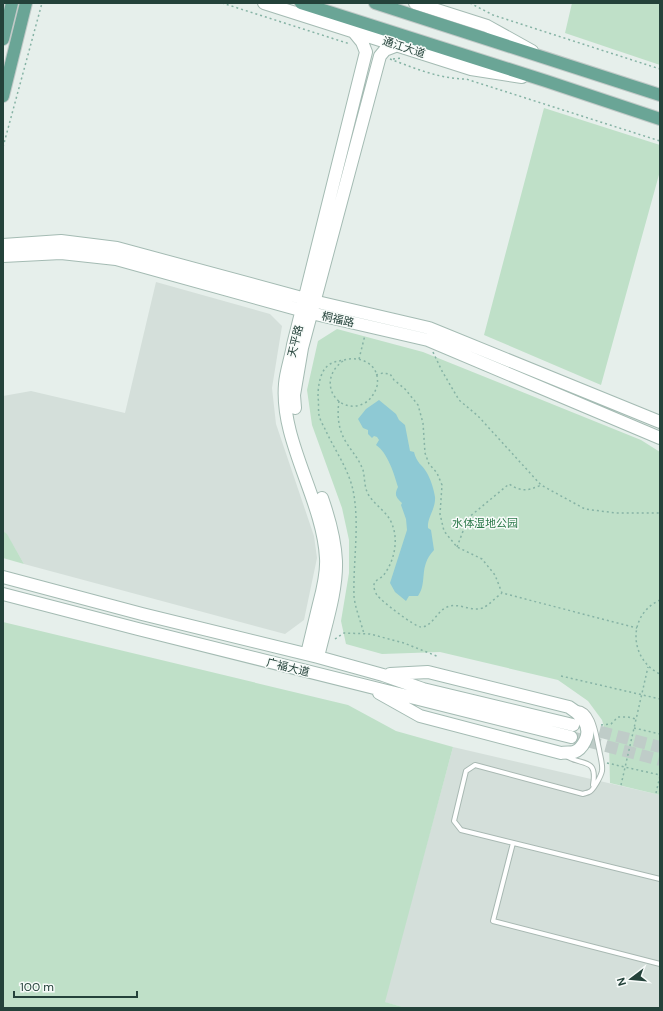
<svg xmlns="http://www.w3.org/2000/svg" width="663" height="1011" font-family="'DM Sans','Noto Sans SC',sans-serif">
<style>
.built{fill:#d4dfda}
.green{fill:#bfe0c8}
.water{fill:#8ec9d4}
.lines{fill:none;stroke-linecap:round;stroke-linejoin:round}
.secondary-tunnel{stroke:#bfccc8;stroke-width:12;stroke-dasharray:12 6;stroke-linecap:butt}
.lane-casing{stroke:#a8b8b2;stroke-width:6}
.secondary-casing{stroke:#a4bbb3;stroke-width:14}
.primary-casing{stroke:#c2cac8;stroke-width:14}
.path{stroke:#86b3a5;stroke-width:1.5;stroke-dasharray:2 3;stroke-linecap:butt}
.lane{stroke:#fff;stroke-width:4}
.secondary{stroke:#fff;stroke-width:12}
.primary{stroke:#6aa596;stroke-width:12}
.labels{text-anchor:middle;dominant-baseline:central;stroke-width:3;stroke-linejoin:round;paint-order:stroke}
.street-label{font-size:11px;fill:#24423a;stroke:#f7fbf9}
.park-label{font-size:11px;fill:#2d7a4b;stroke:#f7fbf9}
</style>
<rect width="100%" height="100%" fill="#e6efeb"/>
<path class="built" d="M156,282L270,314L282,326L272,388L276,424L314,536L317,558L304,620L285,634L24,564L7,535L3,531V396L31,391L125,413Z
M453,747L660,795V1008H406L384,1002Z"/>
<path class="green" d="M572,3H660V65L565,33Z
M544,108L660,145V171L601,385L484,335Z
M337,329L423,352L641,440L660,452V795L610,783L609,744L602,720L588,701L558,680L440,652L382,654L346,644L341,621L349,573V540L342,508L312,425L307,390L318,341Z
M3,531L7,534L24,564L3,558Z
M3,622L348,705L396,731L453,747L385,1002L406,1008H3Z"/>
<path class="water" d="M379,400L396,414L399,420L405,425L410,451L414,452C417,464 422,464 427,473C431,480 434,490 435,497C436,509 427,517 428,528L431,530L434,550C418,567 428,582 418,596H409L406,601L395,592L390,583L407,530L406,519L401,505L402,503C396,497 394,495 398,487C394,474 388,453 376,445L379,440L377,437L374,436L372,438L368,434V430L363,428L358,419L366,409Z"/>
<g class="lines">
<path class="secondary-tunnel" d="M582,727L660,747
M571,737L660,760"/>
<defs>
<path id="lane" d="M577,708C594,709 596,737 599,749C600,756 603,764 602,771C601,776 593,791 589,792C587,793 585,793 583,794L475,765L466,771L454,821L461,830L660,879
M565,755C581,767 598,756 593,785
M513,843L493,921L660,964"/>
<path id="secondary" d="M264,3L471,69L522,77
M415,3L487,26L532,51
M3,245L61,241L117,248L313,301L429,328L660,422
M3,256L61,253L116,259L311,313L428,340L660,438
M295,408L294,395L302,348L380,56L385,50L398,45
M3,577L142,614L318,657L383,675L423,689L573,725
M3,594L138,629L571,737
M307,654C311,637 315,620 319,604C323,589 327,573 326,558C323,500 280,441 285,384C286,371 291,358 293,345L366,52L362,42L353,31
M318,657C325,626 337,592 336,561C335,539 329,518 322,498
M379,693L420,716L561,753C565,752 571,753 574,752C580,750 583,745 585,741C593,726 580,714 569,707L428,672L390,674"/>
<path id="primary" d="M301,3L546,81L660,119
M375,3L660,95
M3,39L12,3
M3,96L26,3"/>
</defs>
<use href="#lane" class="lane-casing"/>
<use href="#secondary" class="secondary-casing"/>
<use href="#primary" class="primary-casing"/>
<path class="path" d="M222,3L350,44
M470,3L493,15L660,69
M390,59C414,68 440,79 466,79L660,141
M393,59L403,58
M3,147L42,3
M433,352L442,371L459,400L478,416L541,485L585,509L616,513H660
M359,359L365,335
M343,361C315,381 338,417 365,403C371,399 375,393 377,386C381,365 361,355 344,360C340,361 336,361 332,363C320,368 318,386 318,397C319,403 318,410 319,415C320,420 323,425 325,429C334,449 348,468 353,490C360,525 353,560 354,596C355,608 361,622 364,634
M376,375L383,373L390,374L394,380L405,389L418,405L423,423L425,453L429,464L437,473L442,485L440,514L444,531L457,547L482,559L495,575L502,593L637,628
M339,401C337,415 338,429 346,442C352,452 359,459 363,470C365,478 364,486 368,494C375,506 387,511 392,524C399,541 394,562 383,576C379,579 373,581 374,587C374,589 376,594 377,595C381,601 415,627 421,627C432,627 437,611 447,607C458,602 471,612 483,608C489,605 496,597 502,593
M457,547L468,518L509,484C521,492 528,491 541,485
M660,600C627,615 629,659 660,674
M335,639L344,633L370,634L404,643L439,657
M561,676L660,699
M601,725L611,724L618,717H628L636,719
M634,728L660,734
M607,763L660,775
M621,785L648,667
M656,793L660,776"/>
<use href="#lane" class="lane"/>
<use href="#secondary" class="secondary"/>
<use href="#primary" class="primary"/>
</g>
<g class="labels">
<g class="street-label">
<text transform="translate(404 47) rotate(18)">通江大道</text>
<text transform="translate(338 319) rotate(13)">桐福路</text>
<text transform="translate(295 341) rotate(-76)">天平路</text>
<text transform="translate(288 667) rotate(14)">广福大道</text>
</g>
<g class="park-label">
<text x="485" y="523">水体湿地公园</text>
</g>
</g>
<rect width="663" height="1011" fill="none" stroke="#24423a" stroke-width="8"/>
<g transform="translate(631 979) rotate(254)" stroke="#f7fbf9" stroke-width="3" paint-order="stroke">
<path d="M0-3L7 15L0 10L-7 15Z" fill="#24423a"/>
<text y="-6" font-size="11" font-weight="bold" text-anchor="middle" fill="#24423a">N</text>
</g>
<path d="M14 991v6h123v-6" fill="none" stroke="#24423a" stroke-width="2"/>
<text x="20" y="991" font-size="12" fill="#24423a" stroke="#f7fbf9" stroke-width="3" paint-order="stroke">100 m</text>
</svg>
